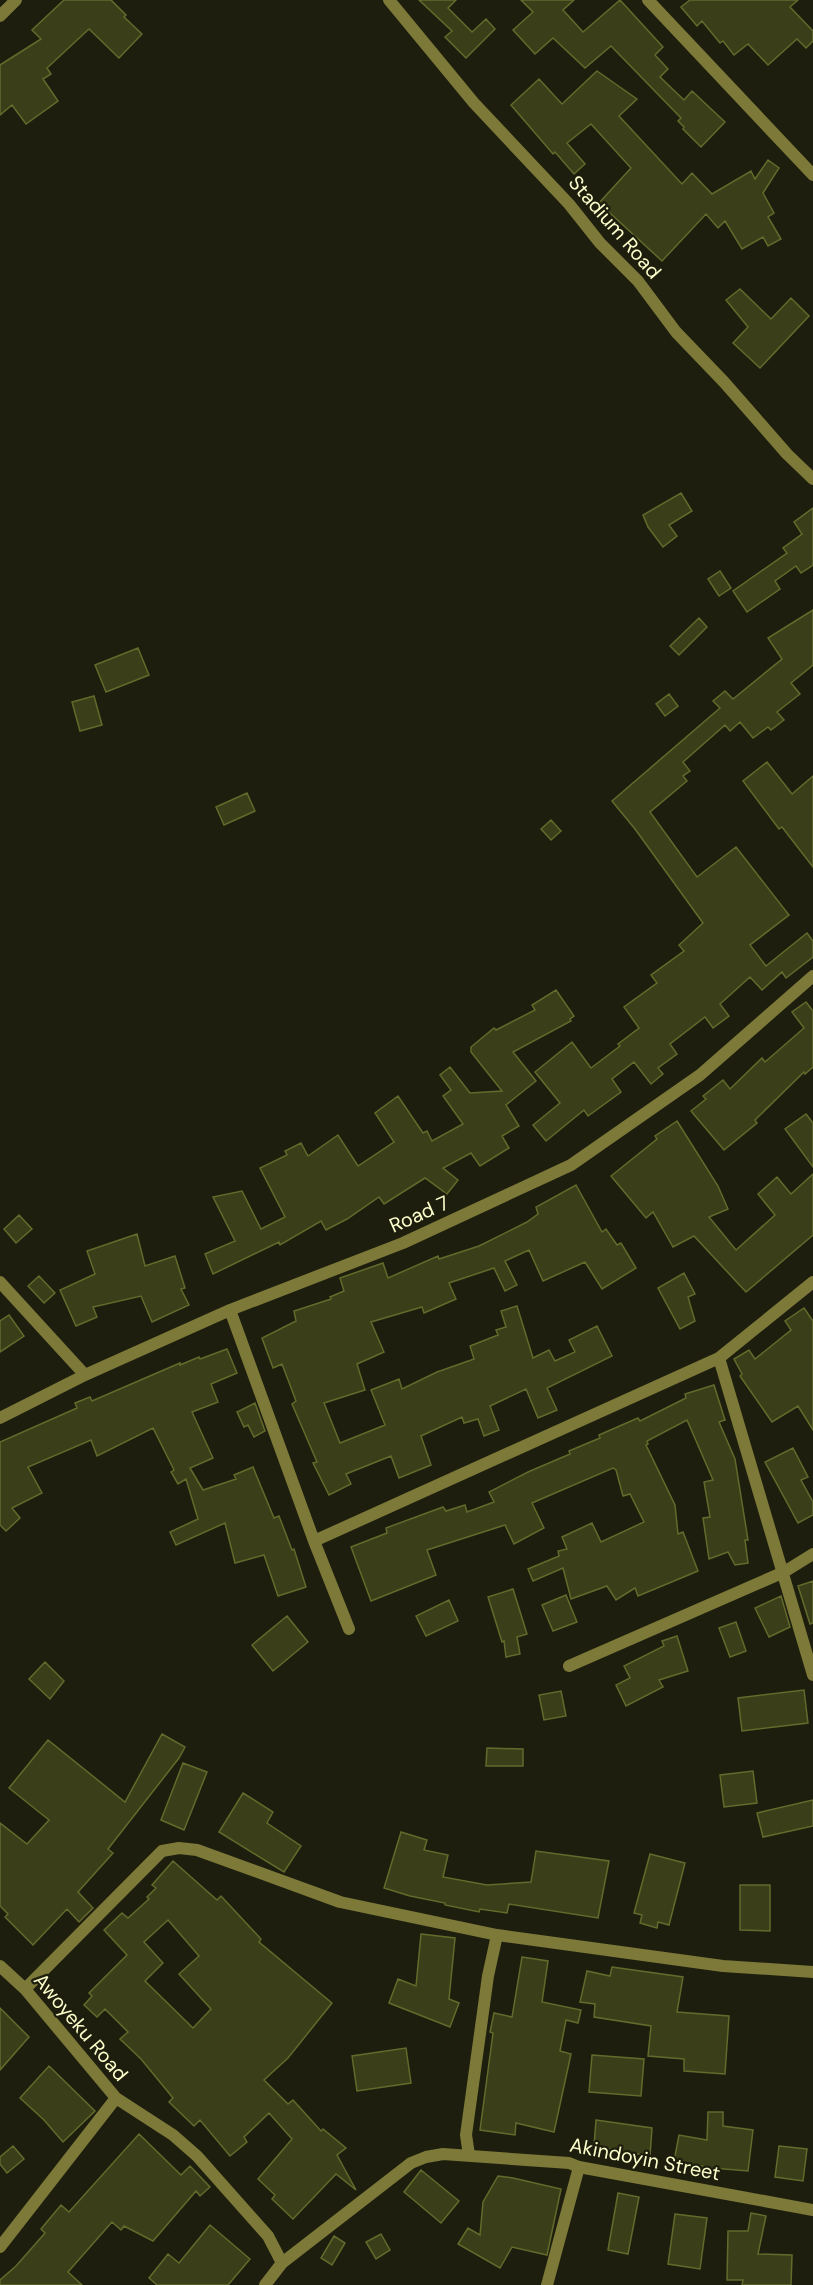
<svg xmlns="http://www.w3.org/2000/svg" width="813" height="2285" font-family="'DM Sans',sans-serif">
<style>
.building{fill:#3a3f19;stroke:#636a2c;stroke-width:1.5;fill-rule:evenodd}
.lines{fill:none;stroke-linecap:round;stroke-linejoin:round}
.street{stroke:#7c7939;stroke-width:12}
.labels{text-anchor:middle;dominant-baseline:central;stroke-width:4.5;stroke-linejoin:round;paint-order:stroke}
.street-label{font-size:20px;fill:#fcfecb;stroke:#1d1e0d}
</style>
<rect width="100%" height="100%" fill="#1d1e0d"/>
<path class="building" d="M64,0H111L126,15L124,17L142,34L119,58L89,29L47,68L51,74L43,79L58,101L26,124L12,105L0,115V65L41,39L32,30Z
M419,0H456L448,8L472,32L486,19L495,29L466,58L445,37L452,31Z
M521,0H574L563,10L583,32L620,0L663,47L655,55L668,69L660,77L684,100L692,91L725,122L701,147L683,129L684,127L678,121L681,118L611,46L585,68L553,38L535,54L513,30L533,12Z
M690,0H798L790,7L813,31V41L806,48L797,39L768,65L748,44L734,55L723,41L720,43L702,21L697,26L681,7Z
M597,71L637,99L619,116L682,184L692,173L712,194L751,171L755,179L768,160L779,168L763,193L774,213L768,217L781,239L768,246L763,237L742,249L725,221L718,228L706,214L662,261L599,203L631,168L591,124L567,143L585,164L574,174L555,152L553,154L511,105L539,79L562,104Z
M740,289L771,319L791,298L809,316L760,368L733,343L748,327L726,300Z
M681,493L692,511L669,525L677,536L663,547L648,527L643,515Z
M813,508V565L801,573L796,566L775,581L780,589L747,612L733,591L787,553L783,548L802,534L794,522Z
M720,571L731,588L719,596L708,579Z
M813,610V665L791,683L800,694L777,712L784,720L771,730L768,727L753,738L740,722L730,731L725,725L683,762L690,771L683,776L687,781L650,812L697,877L736,847L789,915L750,945L766,966L807,933L813,941V957L786,978L782,972L762,990L750,977L720,1004L729,1016L713,1028L705,1017L670,1044L677,1054L658,1068L663,1074L651,1084L634,1062L612,1079L621,1092L588,1116L584,1110L546,1141L533,1125L560,1103L535,1072L572,1042L591,1068L620,1046L618,1044L639,1028L624,1007L657,983L651,975L684,951L679,945L703,923L635,829L612,801L720,708L713,701L725,691L733,699L782,659L768,638Z
M699,618L707,627L679,655L670,646Z
M138,648L149,675L106,692L95,665Z
M669,694L678,706L665,716L656,704Z
M94,696L102,725L80,731L72,702Z
M767,762L792,794L813,776V867L782,827L779,829L743,781Z
M247,793L255,811L224,825L216,807Z
M551,820L561,831L551,840L541,829Z
M556,990L574,1016L570,1019L571,1021L513,1052L536,1081L506,1105L519,1126L502,1136L509,1148L480,1166L471,1153L443,1168L458,1180L447,1194L425,1178L384,1204L379,1197L347,1219L326,1230L321,1221L280,1245L279,1242L213,1274L205,1254L235,1241L213,1197L242,1191L261,1229L285,1217L260,1168L287,1155L285,1151L301,1143L308,1156L338,1135L358,1166L394,1142L375,1113L398,1096L423,1133L427,1131L432,1141L463,1124L443,1096L451,1090L440,1075L450,1067L470,1093L502,1091L471,1052V1047L494,1028L496,1030L535,1010L532,1005Z
M806,1002L813,1011V1067L805,1074L804,1072L755,1120L757,1123L724,1150L691,1111L706,1099L703,1096L723,1080L730,1089L762,1058L765,1062L804,1028L792,1012Z
M806,1114L813,1123V1167L785,1129Z
M677,1121L718,1186L728,1209L709,1217L736,1250L775,1215L758,1194L777,1177L791,1194L813,1174V1235L746,1292L694,1236L673,1247L653,1212L646,1218L611,1176L657,1139L655,1136Z
M576,1185L602,1232L606,1229L617,1245L621,1243L636,1268L602,1289L585,1262L543,1281L529,1250L505,1261L517,1285L505,1291L494,1268L449,1283L456,1299L424,1313L422,1307L371,1322L384,1352L357,1364L365,1390L324,1403L340,1443L385,1425L371,1390L399,1379L402,1389L437,1372L474,1359L470,1346L498,1335L496,1330L506,1327L501,1311L517,1306L533,1358L549,1350L555,1361L575,1352L569,1340L597,1326L612,1356L547,1388L557,1410L538,1418L526,1389L490,1406L499,1430L484,1436L478,1419L464,1423L462,1417L421,1436L431,1465L399,1478L391,1456L346,1474L351,1484L329,1495L313,1463L317,1462L292,1404L296,1401L282,1364L273,1368L262,1338L296,1321L294,1311L331,1299L330,1297L344,1291L340,1278L383,1263L388,1278L438,1256L439,1259L479,1246L527,1222L538,1214L536,1207Z
M19,1215L32,1229L16,1243L4,1229Z
M137,1234L145,1266L175,1256L185,1288L181,1289L189,1305L152,1322L141,1296L93,1307L97,1317L76,1326L60,1290L95,1274L87,1251Z
M684,1273L695,1294L688,1297L695,1321L680,1329L658,1288Z
M39,1276L55,1293L44,1303L28,1286Z
M804,1308L813,1321V1430L798,1406L772,1422L740,1376L742,1374L734,1359L749,1350L755,1359L791,1330L785,1321Z
M9,1315L24,1336L0,1352V1321Z
M227,1349L237,1373L211,1384L218,1402L192,1412L213,1458L190,1468L203,1490L236,1479L234,1475L253,1467L274,1518L279,1516L292,1550L294,1549L306,1587L278,1596L264,1555L235,1563L225,1523L176,1545L170,1532L198,1519L186,1479L178,1484L171,1472L174,1470L153,1428L97,1456L91,1440L28,1467L42,1493L12,1508L20,1518L6,1531L0,1525V1442L77,1408L75,1403L90,1397L92,1401L180,1363V1365L199,1357L200,1359Z
M714,1385L725,1420L719,1422L735,1459L748,1540H745L748,1563L735,1565L728,1552L709,1559L703,1518L710,1517L704,1482L713,1480L687,1420L647,1441L648,1444L646,1445L675,1505L678,1534L683,1532L698,1571L638,1596L635,1588L616,1600L607,1586L571,1599L563,1568L533,1581L528,1569L559,1556L558,1551L567,1549L562,1537L592,1523L601,1542L644,1522L630,1494L623,1496L616,1470L613,1468L532,1503L544,1528L514,1544L505,1525L427,1550L436,1575L371,1601L351,1547L387,1533L386,1528L443,1507L446,1511L465,1505L467,1512L494,1502L489,1492L528,1472L570,1454L569,1451L600,1438L599,1435L638,1418L640,1421L686,1398L685,1394Z
M255,1403L265,1431L254,1437L248,1425L244,1427L237,1412Z
M793,1448L808,1477L801,1480L813,1502V1515L798,1523L765,1462Z
M813,1581V1623L810,1624L798,1586Z
M513,1589L527,1634L517,1637L520,1654L506,1657L504,1641L502,1642L488,1597Z
M566,1595L577,1622L553,1631L542,1605Z
M781,1596L790,1627L769,1637L755,1608Z
M449,1600L458,1621L426,1636L416,1616Z
M287,1616L308,1642L273,1671L252,1645Z
M736,1622L746,1651L730,1657L719,1628Z
M677,1636L688,1671L659,1680L663,1687L626,1706L616,1685L630,1678L624,1666L664,1646L662,1641Z
M45,1662L64,1681L50,1699L29,1679Z
M804,1690L808,1723L742,1731L738,1698Z
M561,1691L566,1716L544,1720L539,1695Z
M162,1734L185,1747L179,1758L108,1849L113,1853L78,1892L93,1908L79,1922L67,1909L33,1945L5,1917L8,1914L0,1906V1823L27,1844L49,1820L9,1788L48,1740L125,1802Z
M487,1748L523,1749V1766H486Z
M183,1763L207,1772L184,1830L161,1820Z
M753,1771L757,1803L724,1807L720,1775Z
M243,1793L273,1812L267,1823L301,1846L284,1872L219,1832Z
M813,1800V1826L763,1837L757,1813Z
M401,1832L427,1840L424,1850L448,1855L443,1877L487,1885L531,1882L536,1851L609,1861L598,1918L509,1904L507,1913L480,1909L479,1912L445,1905V1903L410,1896L384,1888Z
M650,1854L685,1863L669,1925L658,1922L657,1928L640,1923L642,1915L634,1913Z
M173,1861L217,1900L221,1896L261,1939L259,1942L332,2003L288,2058L264,2080L288,2104L293,2100L321,2131L323,2129L346,2148L337,2155L356,2190L336,2174L293,2219L272,2199L275,2195L258,2179L292,2139L269,2113L244,2137L247,2142L230,2156L200,2120L194,2126L169,2102L173,2098L141,2059L120,2039L128,2032L105,2009L97,2017L84,2005L92,1996L89,1993L127,1955L104,1930L122,1913L128,1918L149,1899L147,1897L156,1888L152,1885ZM168,1920L199,1956L179,1974L211,2009L193,2028L145,1981L163,1963L144,1942Z
M740,1885H770V1931L740,1930Z
M421,1934L455,1938L449,1999L459,2003L450,2027L389,2003L398,1979L416,1986Z
M522,1957L548,1961L542,2002L581,2010L578,2023L566,2020L560,2051L571,2054L554,2132L516,2123L515,2135L480,2130L493,2033L490,2032L494,2013L512,2017Z
M612,1967L683,1977L677,2012L729,2016L725,2074L684,2071V2059L648,2056L651,2026L594,2017L595,2004L580,2002L587,1971L610,1976Z
M0,2008L29,2037L0,2070Z
M406,2048L411,2083L357,2091L352,2056Z
M592,2055L644,2059L641,2096L589,2092Z
M49,2066L95,2111L63,2142L44,2120L20,2098Z
M708,2112H723V2126L753,2130L748,2171L712,2168L674,2161L679,2135L707,2140Z
M596,2120L652,2128L650,2156L594,2146Z
M139,2134L181,2175L190,2166L210,2187L200,2196L196,2191L153,2241L124,2226L121,2230L112,2222L68,2272L82,2285H0V2280L16,2266L45,2233L41,2229L61,2205L69,2212Z
M13,2146L24,2159L7,2173L0,2164V2157Z
M779,2146L807,2149L803,2181L775,2177Z
M421,2170L459,2201L441,2223L404,2192Z
M498,2176L513,2178L561,2189L547,2255L512,2247L500,2268L458,2244L468,2228L480,2235L483,2202Z
M618,2193L639,2197L628,2254L608,2250Z
M751,2213L766,2216L758,2254L792,2255L791,2285H742L743,2280H727L728,2231H748Z
M675,2214L707,2218L700,2269L668,2264Z
M210,2225L250,2259L228,2285H157L149,2278L168,2254L179,2263Z
M381,2234L390,2250L376,2259L366,2242Z
M334,2236L345,2243L332,2265L321,2258Z"/>
<g class="lines">
<path class="street" d="M389,0L474,103L569,204L600,243L638,281L676,332L724,382L787,454L813,479
M648,0L813,175
M0,16L16,0
M0,1282L85,1375
M230,1310L314,1541L349,1629
M719,1358L813,1675
M0,1418L85,1375L230,1310L403,1243L571,1165L700,1075L813,976
M314,1541L719,1358L813,1282
M569,1666L784,1572L813,1554
M0,1966L25,1989L116,2098L173,2135L197,2156L268,2236L282,2263
M25,1989L162,1851L179,1848L197,1850L340,1902L497,1935L723,1966L813,1972
M469,2155L466,2135L488,1976L497,1935
M0,2247L116,2098
M265,2285L282,2263L411,2163L426,2157L443,2154L569,2163L579,2167L813,2210
M547,2285L579,2167"/>
</g>
<g class="labels">
<g class="street-label">
<text transform="translate(615 227) rotate(49)">Stadium Road</text>
<text transform="translate(419 1214) rotate(-24)">Road 7</text>
<text transform="translate(81 2027) rotate(50)">Awoyeku Road</text>
<text transform="translate(645 2159) rotate(11)">Akindoyin Street</text>
</g>
</g>
</svg>
